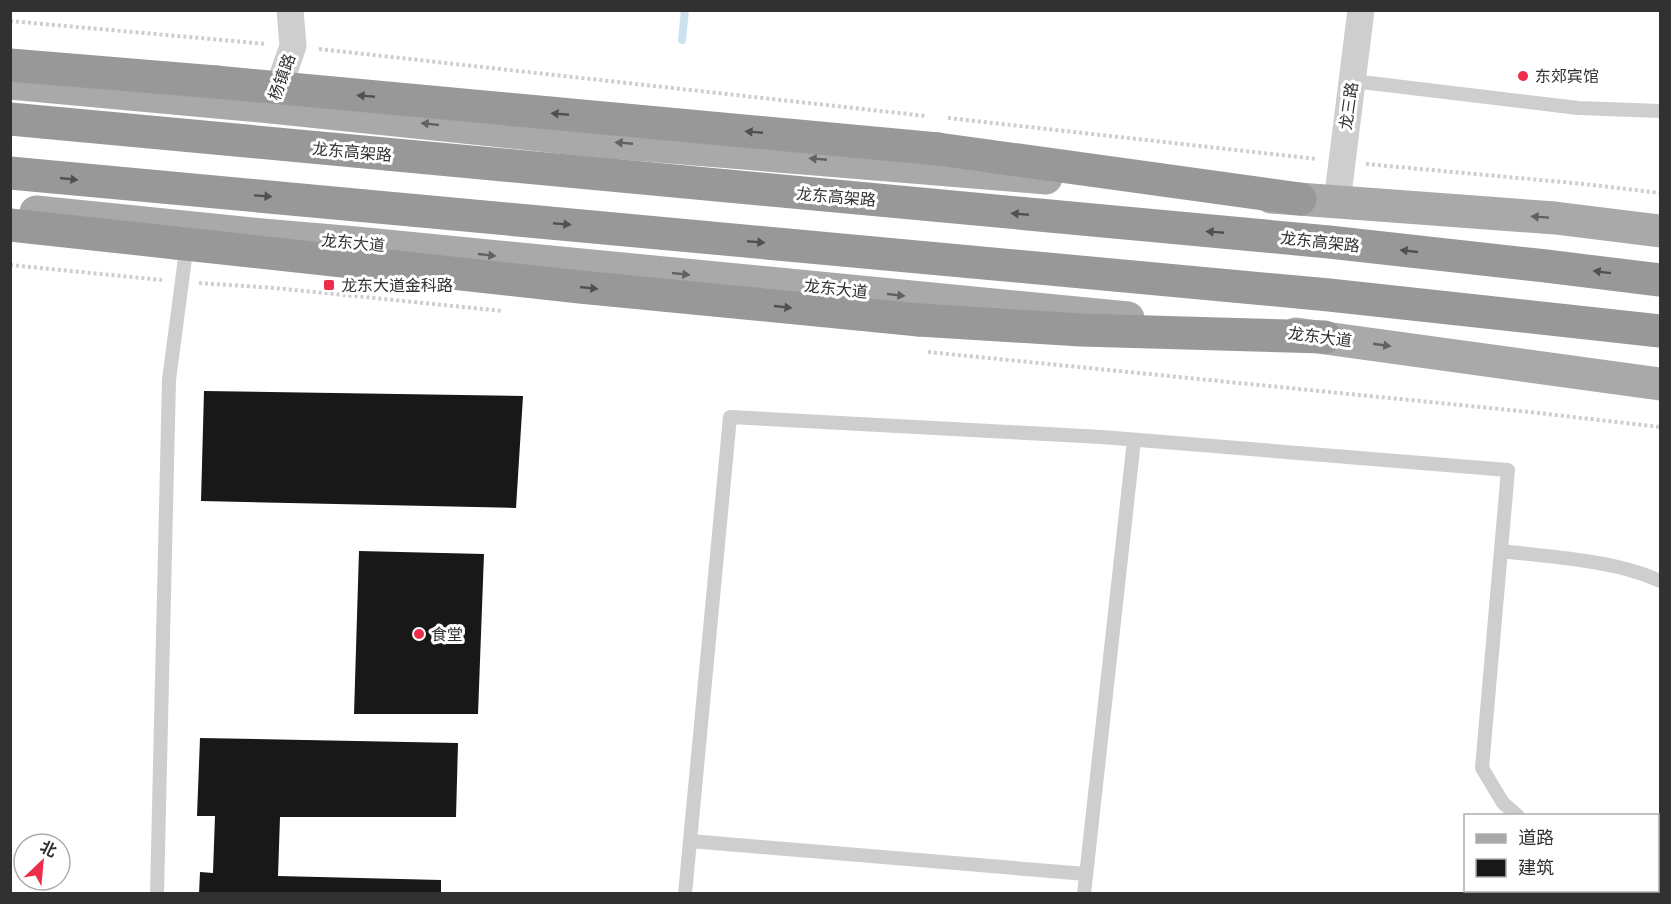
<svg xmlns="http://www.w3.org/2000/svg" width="1671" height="904" font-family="'Roboto Condensed','Noto Sans SC',sans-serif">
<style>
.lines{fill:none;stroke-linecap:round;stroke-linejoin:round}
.stream{stroke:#cae3ef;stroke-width:8}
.building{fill:#181818}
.path{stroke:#cecece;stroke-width:4;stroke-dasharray:3 3;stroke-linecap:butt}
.lane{stroke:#cecece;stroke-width:14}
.street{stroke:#cecece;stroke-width:27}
.primary{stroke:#a9a9a9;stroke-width:33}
.highway{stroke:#989898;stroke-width:33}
.highway-bridge{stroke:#989898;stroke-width:33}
.oneway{fill:#505050}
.oneway2{fill:#616161}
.poi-dot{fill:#ee2d4a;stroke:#fff;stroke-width:2}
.labels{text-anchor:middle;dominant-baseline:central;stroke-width:6;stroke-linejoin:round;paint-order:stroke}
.poi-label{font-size:16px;fill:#313131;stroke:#fff;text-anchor:start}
.street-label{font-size:16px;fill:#313131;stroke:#fff}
</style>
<rect width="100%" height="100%" fill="#fff"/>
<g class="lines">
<path class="stream" d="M682,40L685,10"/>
</g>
<path class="building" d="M204,391L523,396L516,508L201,501Z
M359,551L484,554L478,714H354Z
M200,738L458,743L456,817H280L278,876L441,880V894H199L200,872L213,873L215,816H197Z"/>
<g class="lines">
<path class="path" d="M10,21L267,44
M319,49L926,116
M948,118L1317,159
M1366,164L1584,184L1660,193
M10,265L162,280
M199,283L275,288L503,311
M928,352L1530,412L1660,427"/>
<path class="lane" d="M1353,81L1578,108L1660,111
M1501,551C1551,557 1615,560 1660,581
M690,841L1086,874
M1563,890L1564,894
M157,894L169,380L187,243
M685,894L730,417L1102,437L1508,470L1482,768L1503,803L1518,816
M1084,894L1134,440"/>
<path class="street" d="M272,106L293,46L290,10
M1337,202L1361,10"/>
<path class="primary" d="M10,83L271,107L597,141L1046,178
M1271,197L1555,218L1660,231
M36,212L262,235L356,243L1128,318
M1296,334L1660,384"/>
<path class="highway" d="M10,65L216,82
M938,149L1300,199
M10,225L176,243
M919,320L1081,330L1325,337"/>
<path class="highway-bridge" d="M216,82L938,149
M10,119L1329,242L1546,266L1660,280
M10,173L1329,295L1660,331
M176,243L580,287L919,320"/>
</g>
<defs><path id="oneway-solid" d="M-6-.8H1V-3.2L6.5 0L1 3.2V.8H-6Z" transform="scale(1.5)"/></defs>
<g class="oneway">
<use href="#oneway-solid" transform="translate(366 96) rotate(-175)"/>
<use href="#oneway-solid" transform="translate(560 114) rotate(-175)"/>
<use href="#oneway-solid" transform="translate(754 132) rotate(-175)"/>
<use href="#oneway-solid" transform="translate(69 179) rotate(6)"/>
<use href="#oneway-solid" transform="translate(263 196) rotate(4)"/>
<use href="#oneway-solid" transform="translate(1020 214) rotate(-175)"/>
<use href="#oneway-solid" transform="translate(562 224) rotate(5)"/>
<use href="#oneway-solid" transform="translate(1215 232) rotate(-175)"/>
<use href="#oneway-solid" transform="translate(756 242) rotate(5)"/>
<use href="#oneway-solid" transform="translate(1409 251) rotate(-174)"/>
<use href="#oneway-solid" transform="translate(1602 272) rotate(-173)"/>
<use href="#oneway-solid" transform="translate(589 288) rotate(6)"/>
<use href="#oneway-solid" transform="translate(783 307) rotate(6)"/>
</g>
<g class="oneway2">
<use href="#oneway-solid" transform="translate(430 124) rotate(-174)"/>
<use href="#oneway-solid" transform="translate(624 143) rotate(-175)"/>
<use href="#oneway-solid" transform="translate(818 159) rotate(-175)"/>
<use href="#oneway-solid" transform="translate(1540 217) rotate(-176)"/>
<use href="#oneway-solid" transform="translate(487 255) rotate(6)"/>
<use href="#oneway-solid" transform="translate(681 274) rotate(6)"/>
<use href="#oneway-solid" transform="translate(896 295) rotate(6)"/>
<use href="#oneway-solid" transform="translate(1382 345) rotate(8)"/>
</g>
<g class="poi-dot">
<circle cx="1523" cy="76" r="6"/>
<rect x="323" y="279" width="12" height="12" rx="3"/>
<circle cx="419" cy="634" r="6"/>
</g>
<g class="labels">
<g class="poi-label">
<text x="1535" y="76">东郊宾馆</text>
<text x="341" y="285">龙东大道金科路</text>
<text x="431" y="634">食堂</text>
</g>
<g class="street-label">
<text transform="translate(282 77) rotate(-70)">杨镇路</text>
<text transform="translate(1349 106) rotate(-82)">龙三路</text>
<text transform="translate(352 152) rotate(5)">龙东高架路</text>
<text transform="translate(836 197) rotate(5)">龙东高架路</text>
<text transform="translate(1320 242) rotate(6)">龙东高架路</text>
<text transform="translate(353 243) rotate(5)">龙东大道</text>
<text transform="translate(836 289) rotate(6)">龙东大道</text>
<text transform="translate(1320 337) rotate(7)">龙东大道</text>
</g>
</g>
<rect width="1671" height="904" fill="none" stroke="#313131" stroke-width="24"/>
<rect x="1464" y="814" width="195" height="78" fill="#ffffff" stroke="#adadad" stroke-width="1.5"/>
<rect x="1476" y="834" width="30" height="9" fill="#a9a9a9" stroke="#adadad" stroke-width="1.5"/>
<text x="1518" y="844" font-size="18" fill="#313131">道路</text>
<rect x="1476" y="859" width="30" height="18" fill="#181818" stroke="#adadad" stroke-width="1.5"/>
<text x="1518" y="874" font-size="18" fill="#313131">建筑</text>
<g transform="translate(42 862) rotate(26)"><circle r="28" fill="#ffffff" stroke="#adadad" stroke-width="1.5"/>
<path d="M0-4.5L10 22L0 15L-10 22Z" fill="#ee2d4a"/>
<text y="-9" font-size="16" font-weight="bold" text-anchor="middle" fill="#313131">北</text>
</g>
</svg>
